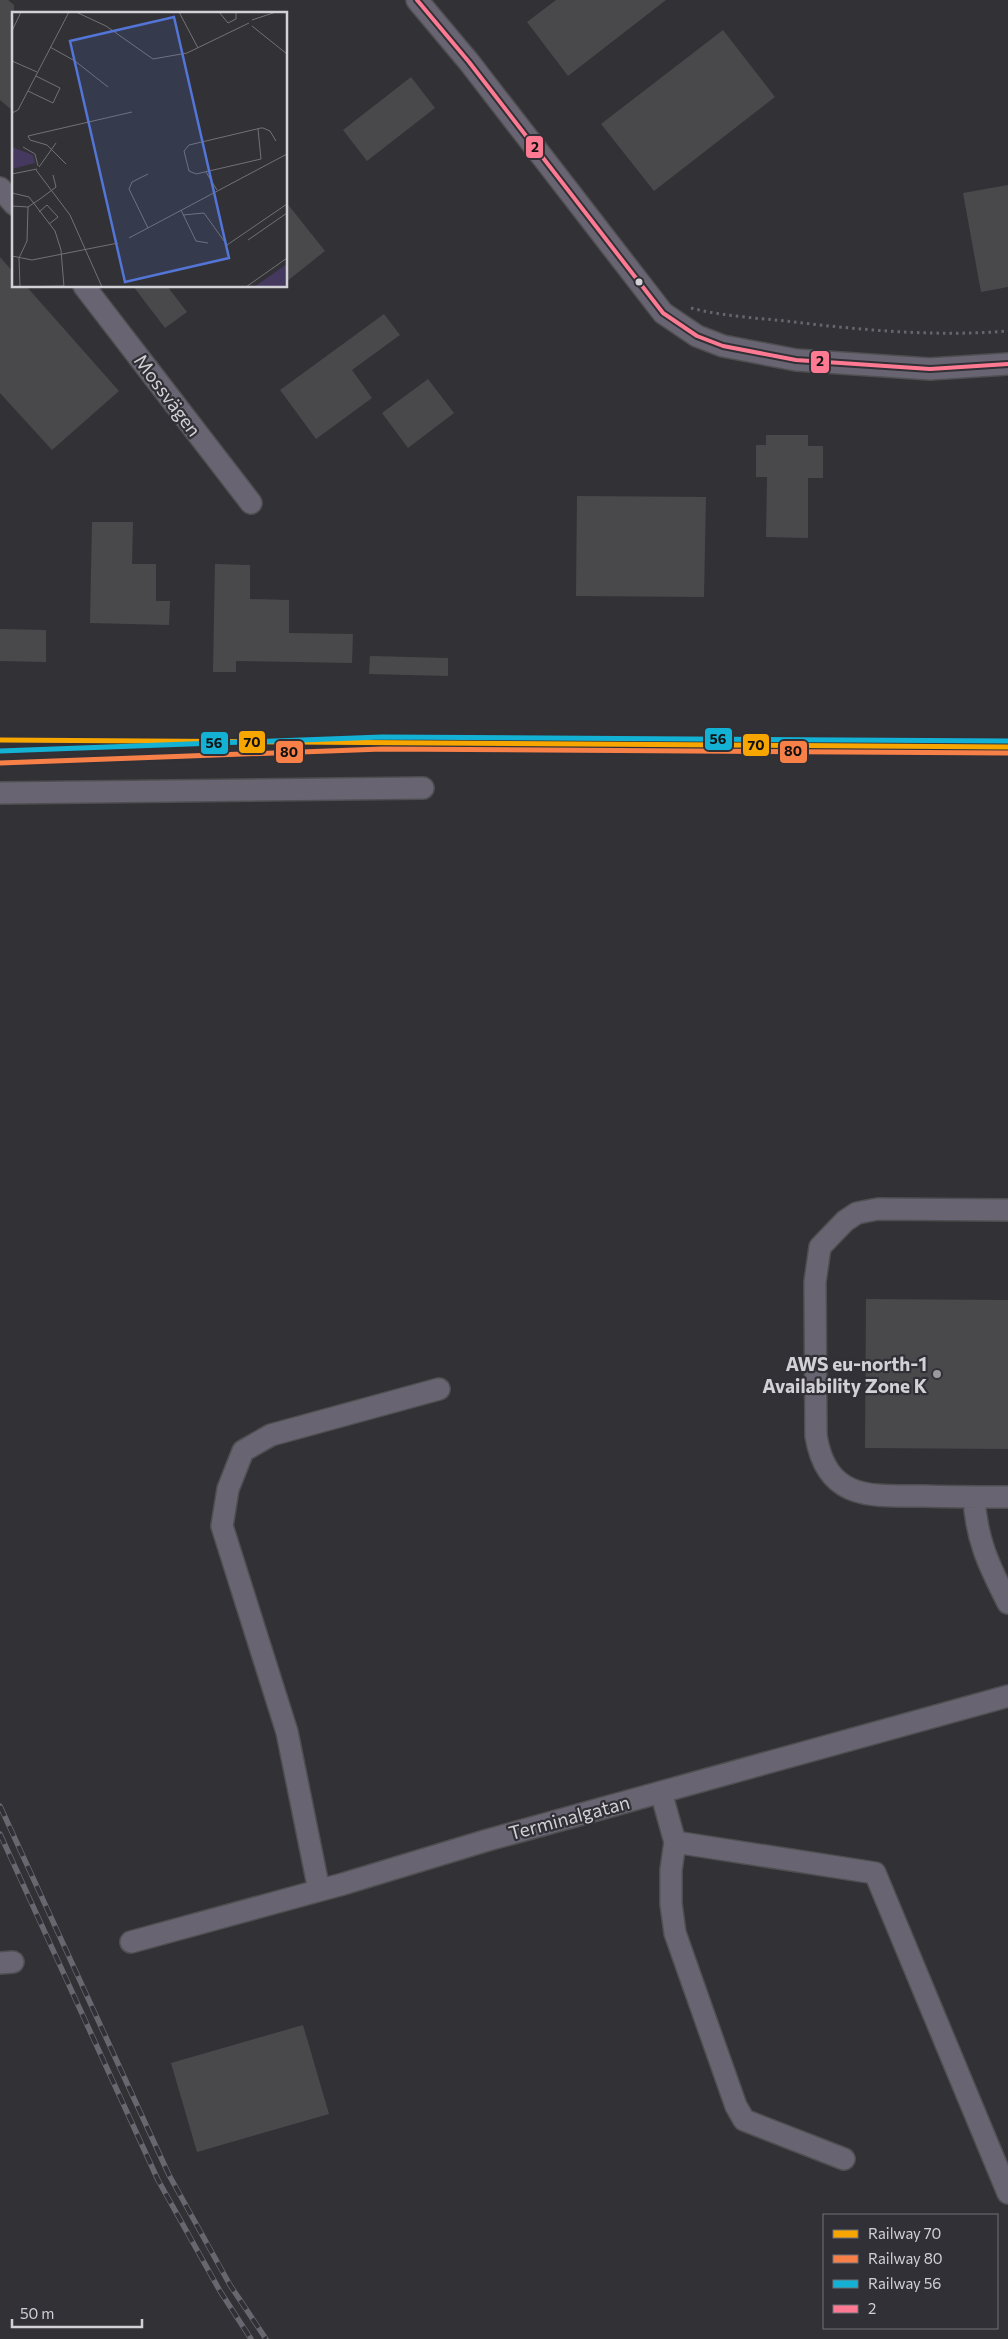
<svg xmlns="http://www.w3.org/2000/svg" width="1008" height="2339" font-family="Commissioner,sans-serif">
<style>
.building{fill:#49494c}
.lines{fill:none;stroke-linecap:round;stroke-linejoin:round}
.minor-casing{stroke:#4f4f51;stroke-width:24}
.path{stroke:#68656f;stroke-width:3;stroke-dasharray:2.5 4;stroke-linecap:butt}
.minor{stroke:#686472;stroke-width:21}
.rail-casing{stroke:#68666f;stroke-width:5.5}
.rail{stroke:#313036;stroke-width:4;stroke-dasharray:11;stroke-linecap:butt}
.bus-1-casing{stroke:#313036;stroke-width:8}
.bus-1{stroke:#fe7a93;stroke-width:4}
.rail-1-casing{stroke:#313036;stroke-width:9}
.rail-2-casing{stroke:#313036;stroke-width:9}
.rail-3-casing{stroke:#313036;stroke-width:9}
.rail-1{stroke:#f7a600;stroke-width:5}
.rail-2{stroke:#f78048;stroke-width:5}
.rail-3{stroke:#13b2d5;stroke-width:5}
.bus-dot{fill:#d2d1d5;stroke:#313036;stroke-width:2}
.poi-dot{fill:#9a999d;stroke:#313036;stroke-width:2}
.labels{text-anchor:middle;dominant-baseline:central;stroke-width:4.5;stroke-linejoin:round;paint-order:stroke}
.street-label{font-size:19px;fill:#d2d1d5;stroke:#313036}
.poi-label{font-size:19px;font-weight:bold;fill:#d2d1d5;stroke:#313036;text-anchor:end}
.inset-road{fill:none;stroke:#727175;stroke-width:1}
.view{fill:#5375d7;fill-opacity:0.15;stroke:#5375d7;stroke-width:2.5}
.inset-edge{fill:none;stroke:#d2d1d5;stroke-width:2.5}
.line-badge{stroke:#313036;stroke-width:2}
.pale-badge-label{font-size:14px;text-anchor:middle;font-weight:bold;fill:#111}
</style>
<rect width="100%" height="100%" fill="#323135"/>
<path class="building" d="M0,0H8L14,5V112L0,100Z
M556,0H666L568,76L527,22Z
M723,30L775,97L654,191L601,124Z
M411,77L435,108L367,161L343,130Z
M1008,185V287L981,292L963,193Z
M286,202L325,251L286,282Z
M0,257L14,273V286H26L119,391L52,450L0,393Z
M133,286H167L187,312L165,328Z
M384,314L400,335L352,370L372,398L316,439L280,390Z
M428,379L454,413L408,448L382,413Z
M766,435H808V446H823V478H808V538L766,537L767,477H756V445H766Z
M577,496L706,497L704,597L576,596Z
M92,522H133L132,564H156V601H170L169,625L90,623Z
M215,564L250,565V599L289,600V633L353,634L352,663L236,661V672H213Z
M0,629L46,630V662L0,661Z
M370,656L448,658V676L369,674Z
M866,1299L1008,1300V1449L865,1448Z
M303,2025L329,2114L197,2152L171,2063Z"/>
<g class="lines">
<defs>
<path id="minor" d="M417,0L469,62L663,313L697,336L723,346L796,360L930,369L1008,364
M0,188L14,204
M84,286L251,503
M0,793L423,788
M1008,1210L878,1209L857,1213L845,1221L820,1247L815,1282L816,1436C827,1501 871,1496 924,1496C952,1497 980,1497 1008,1497
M974,1497C976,1539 989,1566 1008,1603
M661,1792L675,1842L671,1870V1904L675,1933L736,2106L744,2120L844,2159
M675,1842L875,1873L1008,2193
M319,1890L287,1732L222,1526L228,1489L243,1451L271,1435L439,1389
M131,1942L343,1884L488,1840L1008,1696
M0,1963L13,1962"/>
</defs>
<use href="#minor" class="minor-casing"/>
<path class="path" d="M691,308C722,316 755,318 786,321C860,330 934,337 1008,331"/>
<use href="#minor" class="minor"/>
<defs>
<path id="rail" d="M0,1806L169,2175L230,2285L266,2339
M0,1834L158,2180L220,2291L251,2339"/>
</defs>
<use href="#rail" class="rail-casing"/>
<use href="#rail" class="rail"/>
<defs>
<path id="bus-1" d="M417,0L469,62L663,313L697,336L723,346L796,360L930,369L1008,364"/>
</defs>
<use href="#bus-1" class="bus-1-casing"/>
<use href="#bus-1" class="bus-1"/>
<defs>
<path id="rail-1" d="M0,740L1008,747"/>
<path id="rail-2" d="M0,763L382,749L1008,753"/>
<path id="rail-3" d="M0,751L382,737L1008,741"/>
</defs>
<use href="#rail-1" class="rail-1-casing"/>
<use href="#rail-2" class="rail-2-casing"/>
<use href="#rail-3" class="rail-3-casing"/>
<use href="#rail-1" class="rail-1"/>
<use href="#rail-2" class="rail-2"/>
<use href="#rail-3" class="rail-3"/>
</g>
<circle class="bus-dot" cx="639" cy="282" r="4.5"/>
<circle class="poi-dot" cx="937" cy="1374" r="5"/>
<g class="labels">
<g class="street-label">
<text transform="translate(168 395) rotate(53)">Mossvägen</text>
<text transform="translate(569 1817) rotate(-15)">Terminalgatan</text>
</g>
<g class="poi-label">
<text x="927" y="1363">AWS eu-north-1<tspan x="927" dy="22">Availability Zone K</tspan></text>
</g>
</g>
<g transform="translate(12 12)">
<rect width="275" height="275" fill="#323135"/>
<path d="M0,135L21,143L23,151L0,157ZM275,252V275H242Z" fill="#453960"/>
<path class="inset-road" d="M64,0L94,14L141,47L175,41L237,11M167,0L186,36M207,0L216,11L224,7V0M240,8L264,0M240,14L275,42M0,19L9,0M38,35L63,49L96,75M0,49L25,60M16,79L41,91L48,76L24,64M0,101L6,98L57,0M246,117L249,147L184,162L177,159L172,139L177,133L249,116H251L258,119L264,129M11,135L23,142L26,154M54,152L35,133L18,128L16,124L120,100M27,155L44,131M24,158L58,203L90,275M194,160L205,178M0,162L25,157M0,181L17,185L43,219L49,238L52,275M0,194L16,195L28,187L44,175L41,163M169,198L184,229L196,231M27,200L35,193L46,205L37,212M171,203L192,201L215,233L275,192M136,216L117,177L120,170L136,162M117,226L275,142M236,228L275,201M0,244L20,248L106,231M2,275L52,274M8,275L7,246L15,229L16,195M234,275L275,246"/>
<path class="view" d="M162,5L217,246L113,270L58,29Z"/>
<rect width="275" height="275" class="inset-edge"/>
</g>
<g class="line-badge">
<rect x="525" y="135" width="19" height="24" rx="5" fill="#fe7a93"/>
<rect x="810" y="350" width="20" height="24" rx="5" fill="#fe7a93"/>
<rect x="704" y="727" width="29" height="24" rx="5" fill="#13b2d5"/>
<rect x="238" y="730" width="28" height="24" rx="5" fill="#f7a600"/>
<rect x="200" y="731" width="29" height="24" rx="5" fill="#13b2d5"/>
<rect x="742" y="733" width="28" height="24" rx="5" fill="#f7a600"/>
<rect x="779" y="740" width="29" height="24" rx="5" fill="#f78048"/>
<rect x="275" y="740" width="29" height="24" rx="5" fill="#f78048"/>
</g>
<g class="pale-badge-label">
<text x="535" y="152">2</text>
<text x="820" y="366">2</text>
<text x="718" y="744">56</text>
<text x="252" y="747">70</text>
<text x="214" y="748">56</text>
<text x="756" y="750">70</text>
<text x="793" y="756">80</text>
<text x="289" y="757">80</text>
</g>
<rect x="823" y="2214" width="175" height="115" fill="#313036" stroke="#717076"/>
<rect x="833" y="2230" width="25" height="8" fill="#f7a600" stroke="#717076"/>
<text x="868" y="2239" font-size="15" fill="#d2d1d5">Railway 70</text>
<rect x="833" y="2255" width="25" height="8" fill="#f78048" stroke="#717076"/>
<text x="868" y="2264" font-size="15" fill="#d2d1d5">Railway 80</text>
<rect x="833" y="2280" width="25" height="8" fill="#13b2d5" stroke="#717076"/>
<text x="868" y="2289" font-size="15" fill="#d2d1d5">Railway 56</text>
<rect x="833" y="2305" width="25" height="8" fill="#fe7a93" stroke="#717076"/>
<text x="868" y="2314" font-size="15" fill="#d2d1d5">2</text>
<path d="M12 2319v8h130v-8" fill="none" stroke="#d2d1d5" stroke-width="2.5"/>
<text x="20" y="2319" font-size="15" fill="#d2d1d5" stroke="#313036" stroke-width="4" paint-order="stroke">50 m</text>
</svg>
